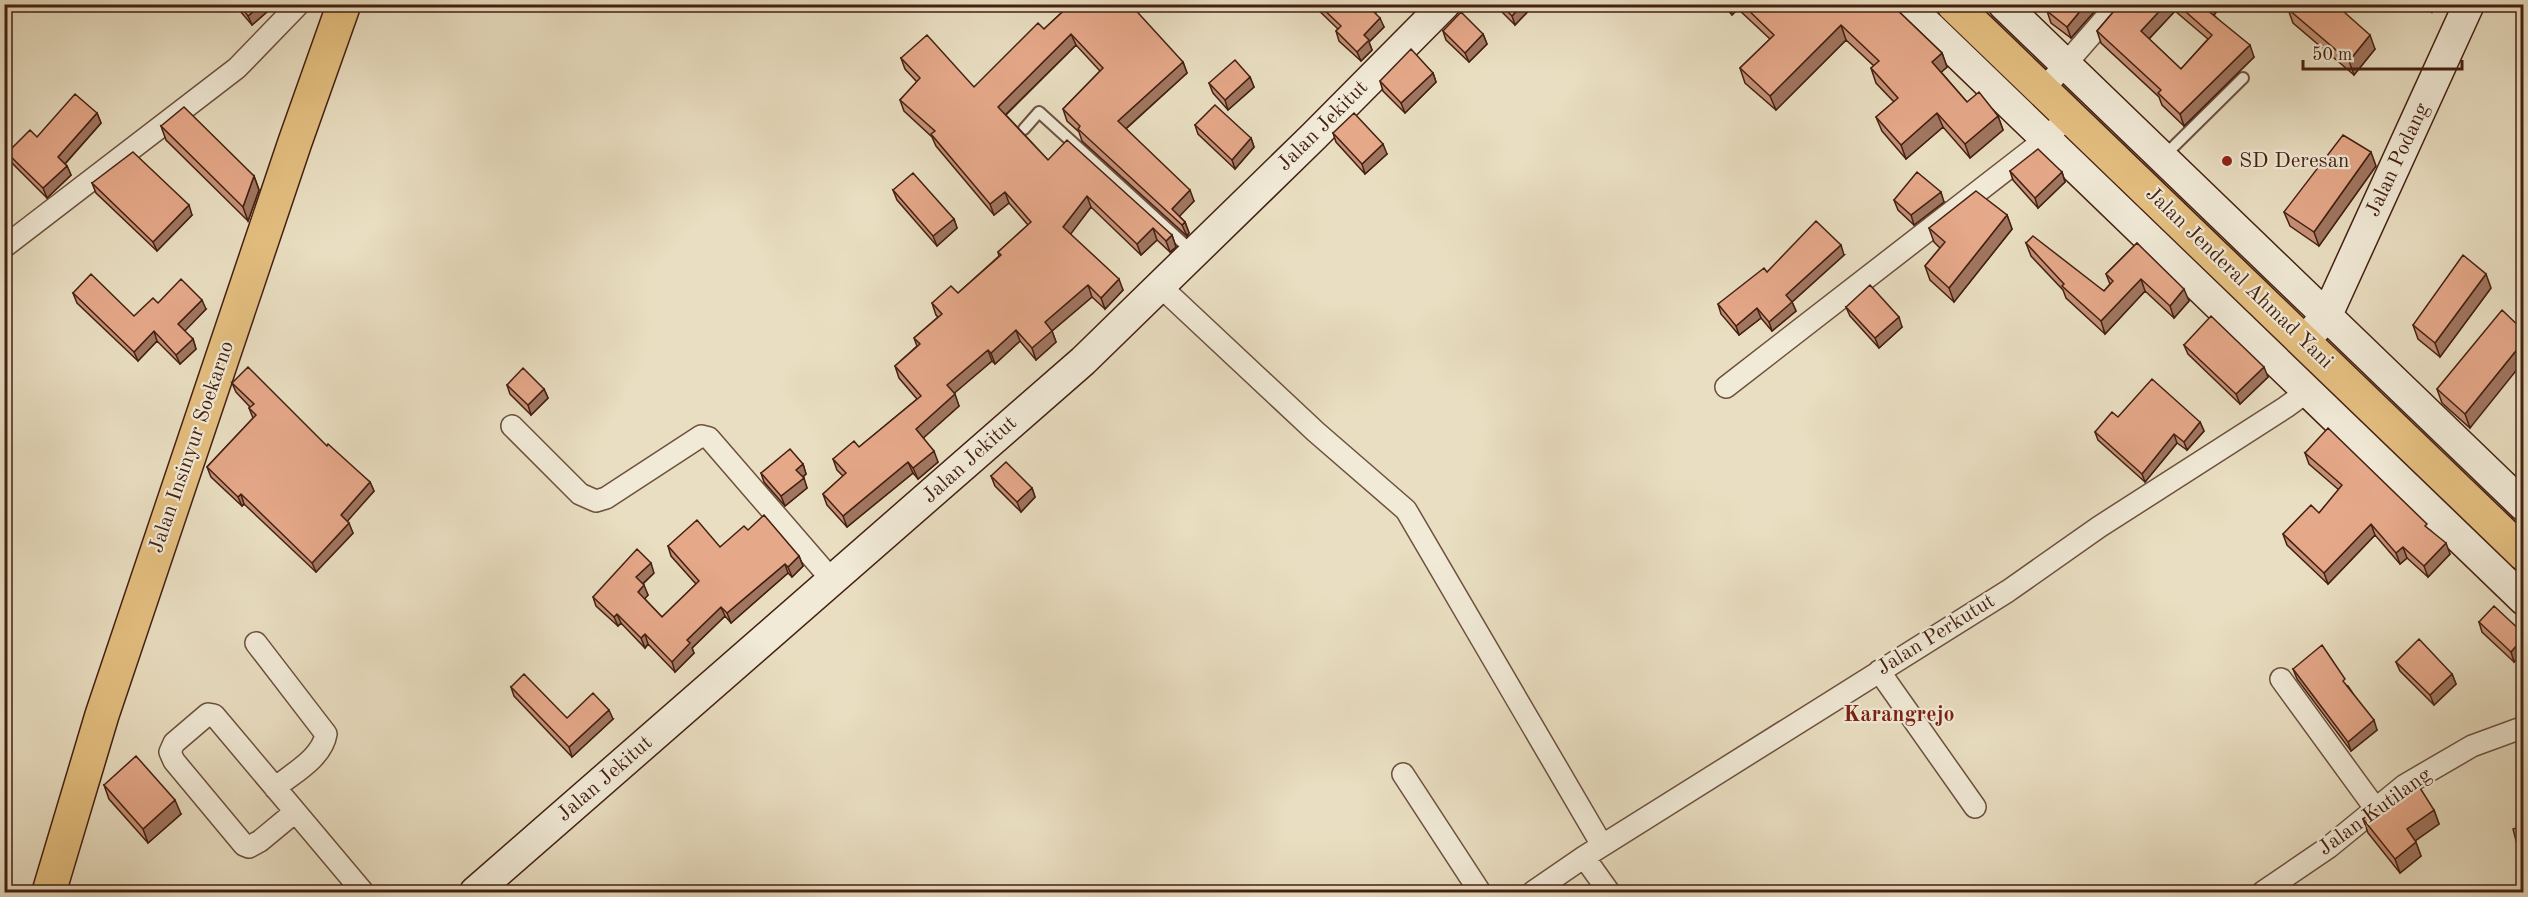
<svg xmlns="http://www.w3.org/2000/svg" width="2528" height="897" font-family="'Old Standard TT',serif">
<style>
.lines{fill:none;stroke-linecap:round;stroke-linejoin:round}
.lane-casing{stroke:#6d503e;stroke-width:14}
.street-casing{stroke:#6d503e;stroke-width:24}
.secondary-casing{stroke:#442012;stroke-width:33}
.primary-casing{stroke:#442012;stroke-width:36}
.highway-casing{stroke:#442012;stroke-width:36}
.lane{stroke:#f1ead7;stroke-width:10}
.street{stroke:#f1ead7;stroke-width:21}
.secondary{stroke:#f1ead7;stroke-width:30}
.primary{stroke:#e4bf80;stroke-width:33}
.highway{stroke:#e4bf80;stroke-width:33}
.wall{fill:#c59076;stroke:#442012;stroke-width:1.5;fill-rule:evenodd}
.shaded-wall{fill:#a07660;stroke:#442012;stroke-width:1.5}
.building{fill:#e5a889;stroke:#442012;stroke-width:1.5}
.poi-dot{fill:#8f2418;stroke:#f1ead7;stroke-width:2}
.labels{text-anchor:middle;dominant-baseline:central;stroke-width:4.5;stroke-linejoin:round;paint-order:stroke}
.street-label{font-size:21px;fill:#442012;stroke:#f1ead7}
.poi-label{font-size:21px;fill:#442012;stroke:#f1ead7;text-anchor:start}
.neighbourhood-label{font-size:22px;font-weight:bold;fill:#7a1f14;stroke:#f1ead7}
</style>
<rect width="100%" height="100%" fill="#e9dec1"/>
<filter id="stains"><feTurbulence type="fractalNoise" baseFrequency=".00333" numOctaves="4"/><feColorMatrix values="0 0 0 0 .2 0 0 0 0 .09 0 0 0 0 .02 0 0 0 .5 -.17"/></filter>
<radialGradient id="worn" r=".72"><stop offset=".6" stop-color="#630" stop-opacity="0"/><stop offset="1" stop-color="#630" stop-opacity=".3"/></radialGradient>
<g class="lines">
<defs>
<path id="lane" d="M1068,4V5
M1024,129L1039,112L1193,252
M2164,156L2243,78"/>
<path id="street" d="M2043,90L2118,4
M4,247L237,68L299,4
M1160,286L1316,432L1406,510L1602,845
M1726,387L2047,138L2069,115
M512,426L580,494L596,501L606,498L701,436L709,438L832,580
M256,643L326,734C322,758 293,773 275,788
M1879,671L1975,807
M2281,679L2375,808
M1403,774L1480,892
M295,812L260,841L249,847L244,845L174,761L170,752L174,743L208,714L214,715C264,774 313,833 363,892
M1584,857L1609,892
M1533,892L1584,857L2008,591L2099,527L2286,407L2308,391
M2263,892L2329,847L2405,785L2472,746L2524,727"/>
<path id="secondary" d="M1906,4L2524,600
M2003,4L2524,506
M2315,329L2327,315L2469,4
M475,892L1083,361L1314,136L1445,4"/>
<path id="primary" d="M1953,4L2524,554"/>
<path id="highway" d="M49,892L102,715L295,142L344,4"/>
</defs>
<use href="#lane" class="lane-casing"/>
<use href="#street" class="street-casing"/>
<use href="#secondary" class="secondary-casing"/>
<use href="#primary" class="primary-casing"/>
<use href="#highway" class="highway-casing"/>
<use href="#lane" class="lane"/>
<use href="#street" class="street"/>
<use href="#secondary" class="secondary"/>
<use href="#primary" class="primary"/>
<use href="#highway" class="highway"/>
</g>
<path class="wall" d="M234,4H276L252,25Z
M1071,4L1183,62L1187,73L1126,129L1194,201L1179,216L1185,222L1189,233L1187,236L1082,141L1079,132L1067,121L1063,109L1100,71L1076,45L1006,115L1048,160L1172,235L1176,247L1170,252L1157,240L1141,255L1091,207L1070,234L1123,290L1105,309L1092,297L1052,331L1056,342L1036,360L1020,341L995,364L992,361L954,393L959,406L923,438L938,462L918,479L913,473L847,527L827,505L823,494L843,476L837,470L833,459L859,447L917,399L899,378L895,366L917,346L914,338L938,317L936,315L932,303L958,293L999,256L998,252L1028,225L1009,203L994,215L936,146L932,137L904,111L900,100L917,82L905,69L901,58L974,87L1044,29Z
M1312,4H1384L1375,13L1384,27L1369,42L1372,50L1361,61L1339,41L1336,31L1338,29Z
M1494,4H1535L1515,25Z
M1722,4H1891L1942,53L1947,67L1941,72L1967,102L1998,116L2003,130L1970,158L1943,127L1906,159L1882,131L1876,117L1894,102L1876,83L1871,68L1874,66L1846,40L1776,110L1745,83L1740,68L1770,39L1738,9L1732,15Z
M2052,4H2101L2071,38L2051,23L2047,11Z
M2120,4H2223L2214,15L2254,57L2184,126L2162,105L2159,97L2101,43L2097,31ZM2175,11L2208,39L2181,69L2149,39Z
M2423,4H2437L2432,12Z
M2288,9L2375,49L2354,75L2293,23Z
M1443,31L1483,34L1487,44L1469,62L1446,40Z
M1433,73L1436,82L1405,113L1383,91L1380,81Z
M1250,77L1254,87L1228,110L1213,93L1209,83Z
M97,113L101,123L65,164L67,166L71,175L47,198L11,162L7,153L37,137Z
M1195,125L1251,138L1254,147L1235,169L1198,134Z
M161,126L254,176L259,190L248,221L166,140Z
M1333,133L1387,154L1365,174L1336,142Z
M2376,166L2319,246L2290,226L2284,212Z
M2010,171L2062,172L2065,182L2038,208L2013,180Z
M92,183L192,215L157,251L96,193Z
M893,190L954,219L957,228L937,246L897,200Z
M1894,200L1944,202L1914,225L1898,210Z
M2007,215L2012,229L1954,302L1930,280L1925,266L1940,248L1934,242L1929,228Z
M2026,243L2104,291L2110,284L2106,274L2137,243L2189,301L2174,318L2145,291L2105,334L2066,298L2063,290L2031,256Z
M1844,255L1792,302L1796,311L1772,331L1761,318L1739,335L1721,314L1718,304L1767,272Z
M2491,288L2440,357L2418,339L2413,325Z
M73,293L134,316L158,303L206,309L184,331L193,339L196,349L180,364L157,341L138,361L77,303Z
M1846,307L1902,327L1879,348L1850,316Z
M2523,330L2470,428L2442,403L2437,389Z
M2184,345L2268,377L2240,404L2188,354Z
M232,383L327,446L370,482L374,491L347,521L353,533L316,572L244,504L242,506L211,477L207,467L253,418L249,408L250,407L236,392Z
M507,385L544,389L548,398L531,415L510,394Z
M2118,417L2200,422L2204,431L2187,450L2177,443L2145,482L2098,440L2095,432Z
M2305,453L2430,530L2450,554L2428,577L2407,558L2400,564L2375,535L2328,584L2287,545L2283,534L2319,513L2339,490L2309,464Z
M803,464L806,474L803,477L807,488L785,506L764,482L761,473Z
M991,476L1032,488L1035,497L1021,512L995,486Z
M748,530L799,556L803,566L792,577L788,573L731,623L725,616L692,648L694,653L675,672L648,644L645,648L621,623L618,626L596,606L593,597L654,573L643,584L648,595L644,598L662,617L696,584L671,556L668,546L720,547Z
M2479,622L2523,633L2514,662L2482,632Z
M2396,662L2452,674L2456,684L2434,705L2400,671Z
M2293,669L2348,686L2377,730L2351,751L2297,679Z
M511,687L567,718L613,719L572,757L514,696Z
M104,785L181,814L148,843L109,799Z
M2434,810L2439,824L2415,841L2421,856L2400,873L2368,833L2363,819Z"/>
<path class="shaded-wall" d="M262,4H276L252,25L248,16Z
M1371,4H1384L1372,16L1369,7Z
M1523,4H1535L1515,25L1512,16Z
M1728,4H1736L1738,9L1732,15Z
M2086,4H2101L2071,38L2067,27Z
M2166,4H2172L2175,11L2145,43L2141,31Z
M2208,4H2223L2212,17L2207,10V6Z
M2429,4H2437L2432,12Z
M1380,18L1384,27L1369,42L1372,50L1361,61L1357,52L1364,35Z
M1841,25L1846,40L1776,110L1770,96Z
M1071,34L1076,45L1002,118L998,107Z
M1483,34L1487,44L1469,62L1465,53Z
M2370,35L2375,49L2354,75L2349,61Z
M2250,45L2254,57L2184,126L2180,114Z
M1942,53L1947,67L1937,76L1932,62Z
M1183,62L1187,73L1122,132L1118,121Z
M1433,73L1436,82L1405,113L1401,103Z
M1250,77L1254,87L1228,110L1225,100Z
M97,113L101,123L62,167L58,157Z
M1937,113L1943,127L1906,159L1901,145Z
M1998,116L2003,130L1970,158L1965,144Z
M1251,138L1254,147L1235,169L1232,160Z
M1383,144L1387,154L1365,174L1362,164Z
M2371,152L2376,166L2319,246L2314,232Z
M67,166L71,175L47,198L43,188Z
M2062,172L2065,182L2038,208L2035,198Z
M254,176L259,190L248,221L243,207Z
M1190,190L1194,201L1177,219L1172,209Z
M1005,192L1009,203L994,215L990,204Z
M1941,192L1944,202L1914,225L1911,215Z
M1087,196L1091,207L1067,239L1063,227Z
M189,205L192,215L157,251L153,242Z
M2007,215L2012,229L1954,302L1949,288Z
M954,219L957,228L937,246L933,236Z
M1185,222L1189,233L1187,236L1182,225Z
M1153,228L1157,240L1141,255L1137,244Z
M1172,235L1176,247L1170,252L1166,241Z
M1841,245L1844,255L1792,302L1796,311L1772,331L1769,322L1786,295Z
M2486,274L2491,288L2440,357L2435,343Z
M1119,279L1123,290L1105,309L1101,298Z
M2141,279L2145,291L2105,334L2101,321Z
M1088,285L1092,297L1052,331L1056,342L1036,360L1032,348L1045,322Z
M2184,289L2189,301L2174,318L2170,306Z
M202,300L206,309L182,334L178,324Z
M1757,308L1761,318L1739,335L1736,326Z
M1899,317L1902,327L1879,348L1875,338Z
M1016,330L1020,341L995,364L991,353Z
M154,331L157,341L138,361L134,352Z
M193,339L196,349L180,364L176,355Z
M2523,342V362L2470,428L2465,414Z
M988,350L992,361L951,396L947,385Z
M2264,367L2268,377L2240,404L2236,394Z
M544,389L548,398L531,415L528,405Z
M955,394L959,406L920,441L916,429Z
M2200,422L2204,431L2187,450L2184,442Z
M2174,434L2177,443L2145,482L2142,474Z
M934,451L938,462L918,479L913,468Z
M908,462L913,473L847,527L843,516Z
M803,464L806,474L800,479L796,470Z
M804,478L807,488L785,506L781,496Z
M370,482L374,491L344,525L341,515Z
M1032,488L1035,497L1021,512L1017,502Z
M241,494L244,504L242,506L238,497Z
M349,523L353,533L316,572L312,563Z
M2371,524L2375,535L2328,584L2324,573Z
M2446,543L2450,554L2428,577L2424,566Z
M2403,547L2407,558L2400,564L2396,553Z
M799,556L803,566L792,577L788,567Z
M651,563L654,573L639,587L636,577Z
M785,564L788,573L731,623L727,613Z
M644,585L648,595L642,602L638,592Z
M721,607L725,616L692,648L694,653L675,672L672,662L687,640Z
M617,614L621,623L618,626L614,617Z
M645,634L648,644L645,648L641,638Z
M2523,638V652L2514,662L2511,652Z
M2452,674L2456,684L2434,705L2430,695Z
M609,710L613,719L572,757L569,747Z
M2374,720L2377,730L2351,751L2348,742Z
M175,800L181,814L148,843L143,829Z
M2434,810L2439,824L2412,843L2407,829Z
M2416,842L2421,856L2400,873L2395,859Z"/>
<path class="building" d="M239,4H262L248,16Z
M1071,4H1130L1183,62L1118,121L1190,190L1172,209L1185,222L1182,225L1078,129L1080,126L1063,109L1103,68L1071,34L998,107L1048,160L1067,140L1172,235L1166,241L1153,228L1137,244L1087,196L1063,227L1119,279L1101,298L1088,285L1045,322L1052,331L1032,348L1016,330L991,353L988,350L947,385L955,394L916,429L934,451L913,468L908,462L843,516L823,494L846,473L833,459L854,441L859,447L921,396L895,366L920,344L914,338L942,314L932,303L951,286L958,293L1001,255L998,252L1031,222L1005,192L990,204L931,134L935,131L900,100L920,78L901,58L927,35L974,87L1038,23L1044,29Z
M1318,4H1371L1369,7L1380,18L1364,35L1369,40L1357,52L1336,31L1341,26Z
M1500,4H1523L1512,16Z
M1742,4H1891L1942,53L1932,62L1967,102L1979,92L1998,116L1965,144L1937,113L1901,145L1876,117L1898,98L1871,68L1879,61L1841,25L1770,96L1740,68L1774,35Z
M2052,4H2086L2067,27L2047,11Z
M2120,4H2166L2141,31L2181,69L2212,35L2177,4H2208L2207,6L2209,8L2207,10L2250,45L2180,114L2158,93L2161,90L2097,31Z
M2291,4H2335L2370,35L2349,61L2288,9Z
M1461,12L1483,34L1465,53L1443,31Z
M1411,49L1433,73L1401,103L1380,81Z
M1235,60L1250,77L1225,100L1209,83Z
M75,94L97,113L58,157L67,166L43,188L7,153L30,130L37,137Z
M1215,105L1251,138L1232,160L1195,125Z
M184,107L254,176L243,207L161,126Z
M1354,113L1383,144L1362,164L1333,133Z
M2343,135L2371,152L2314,232L2284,212Z
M2038,149L2062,172L2035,198L2010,171Z
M133,152L189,205L153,242L92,183Z
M1917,172L1941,192L1911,215L1894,200Z
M913,173L954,219L933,236L893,190Z
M1976,191L2007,215L1949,288L1925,266L1945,242L1929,228Z
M1816,221L1841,245L1786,295L1792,302L1769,322L1757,308L1736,326L1718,304L1764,268L1767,272Z
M2033,236L2104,291L2113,281L2106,274L2137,243L2184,289L2170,306L2141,279L2101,321L2062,286L2064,284L2026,243Z
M2463,255L2486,274L2435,343L2413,325Z
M91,274L134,316L153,298L158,303L181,279L202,300L178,324L193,339L176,355L154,331L134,352L73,293Z
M1870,285L1899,317L1875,338L1846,307Z
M2502,310L2523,330V342L2465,414L2437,389Z
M2211,316L2264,367L2236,394L2184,345Z
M248,367L327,446L328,444L370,482L341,515L349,523L312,563L241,494L238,497L207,467L256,415L249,408L254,404L232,383Z
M523,368L544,389L528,405L507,385Z
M2152,379L2200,422L2184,442L2174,434L2142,474L2095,432L2112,412L2118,417Z
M2328,428L2427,524L2425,526L2446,543L2424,566L2403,547L2396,553L2371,524L2324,573L2283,534L2311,505L2319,513L2342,485L2305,453Z
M790,449L803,464L796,470L804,478L781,496L761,473Z
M1006,462L1032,488L1017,502L991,476Z
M764,515L799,556L788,567L785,564L727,613L721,607L687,640L690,643L672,662L645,634L641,638L617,614L614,617L593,597L637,549L651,563L636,577L644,585L638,592L662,617L699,581L668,546L697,520L720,547L744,526L748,530Z
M2494,606L2523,633V638L2511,652L2479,622Z
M2419,639L2452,674L2430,695L2396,662Z
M2322,645L2345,679L2343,681L2374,720L2348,742L2293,669Z
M524,674L567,718L593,693L609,710L569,747L511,687Z
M136,756L175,800L143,829L104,785Z
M2415,780L2434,810L2407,829L2416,842L2395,859L2363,819Z
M2523,826V859L2521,860L2513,829Z"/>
<circle class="poi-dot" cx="2227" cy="161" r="6"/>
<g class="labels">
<g class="street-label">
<text transform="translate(1323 126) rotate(-45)">Jalan Jekitut</text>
<text transform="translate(2398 160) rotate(-65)">Jalan Podang</text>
<text transform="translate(2239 278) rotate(44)">Jalan Jenderal Ahmad Yani</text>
<text transform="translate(192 447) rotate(-71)">Jalan Insinyur Soekarno</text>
<text transform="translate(970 460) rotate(-42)">Jalan Jekitut</text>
<text transform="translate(1936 635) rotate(-32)">Jalan Perkutut</text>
<text transform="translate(605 779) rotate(-41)">Jalan Jekitut</text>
<text transform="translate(2375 812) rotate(-36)">Jalan Kutilang</text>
</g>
<g class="poi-label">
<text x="2239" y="161">SD Deresan</text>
</g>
<g class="neighbourhood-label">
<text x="1899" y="715">Karangrejo</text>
</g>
</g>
<rect width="2528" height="897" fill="none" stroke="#e9dec1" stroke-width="24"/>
<rect x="6" y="6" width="2516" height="885" fill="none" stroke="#442012" stroke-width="3"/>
<rect x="12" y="12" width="2504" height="873" fill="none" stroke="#442012" stroke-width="1.5"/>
<path d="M2303 60v9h159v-9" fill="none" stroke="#442012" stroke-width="3"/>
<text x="2312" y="60" font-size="18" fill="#442012" stroke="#f1ead7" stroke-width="4.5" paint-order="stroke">50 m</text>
<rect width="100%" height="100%" filter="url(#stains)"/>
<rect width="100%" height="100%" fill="url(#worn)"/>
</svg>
